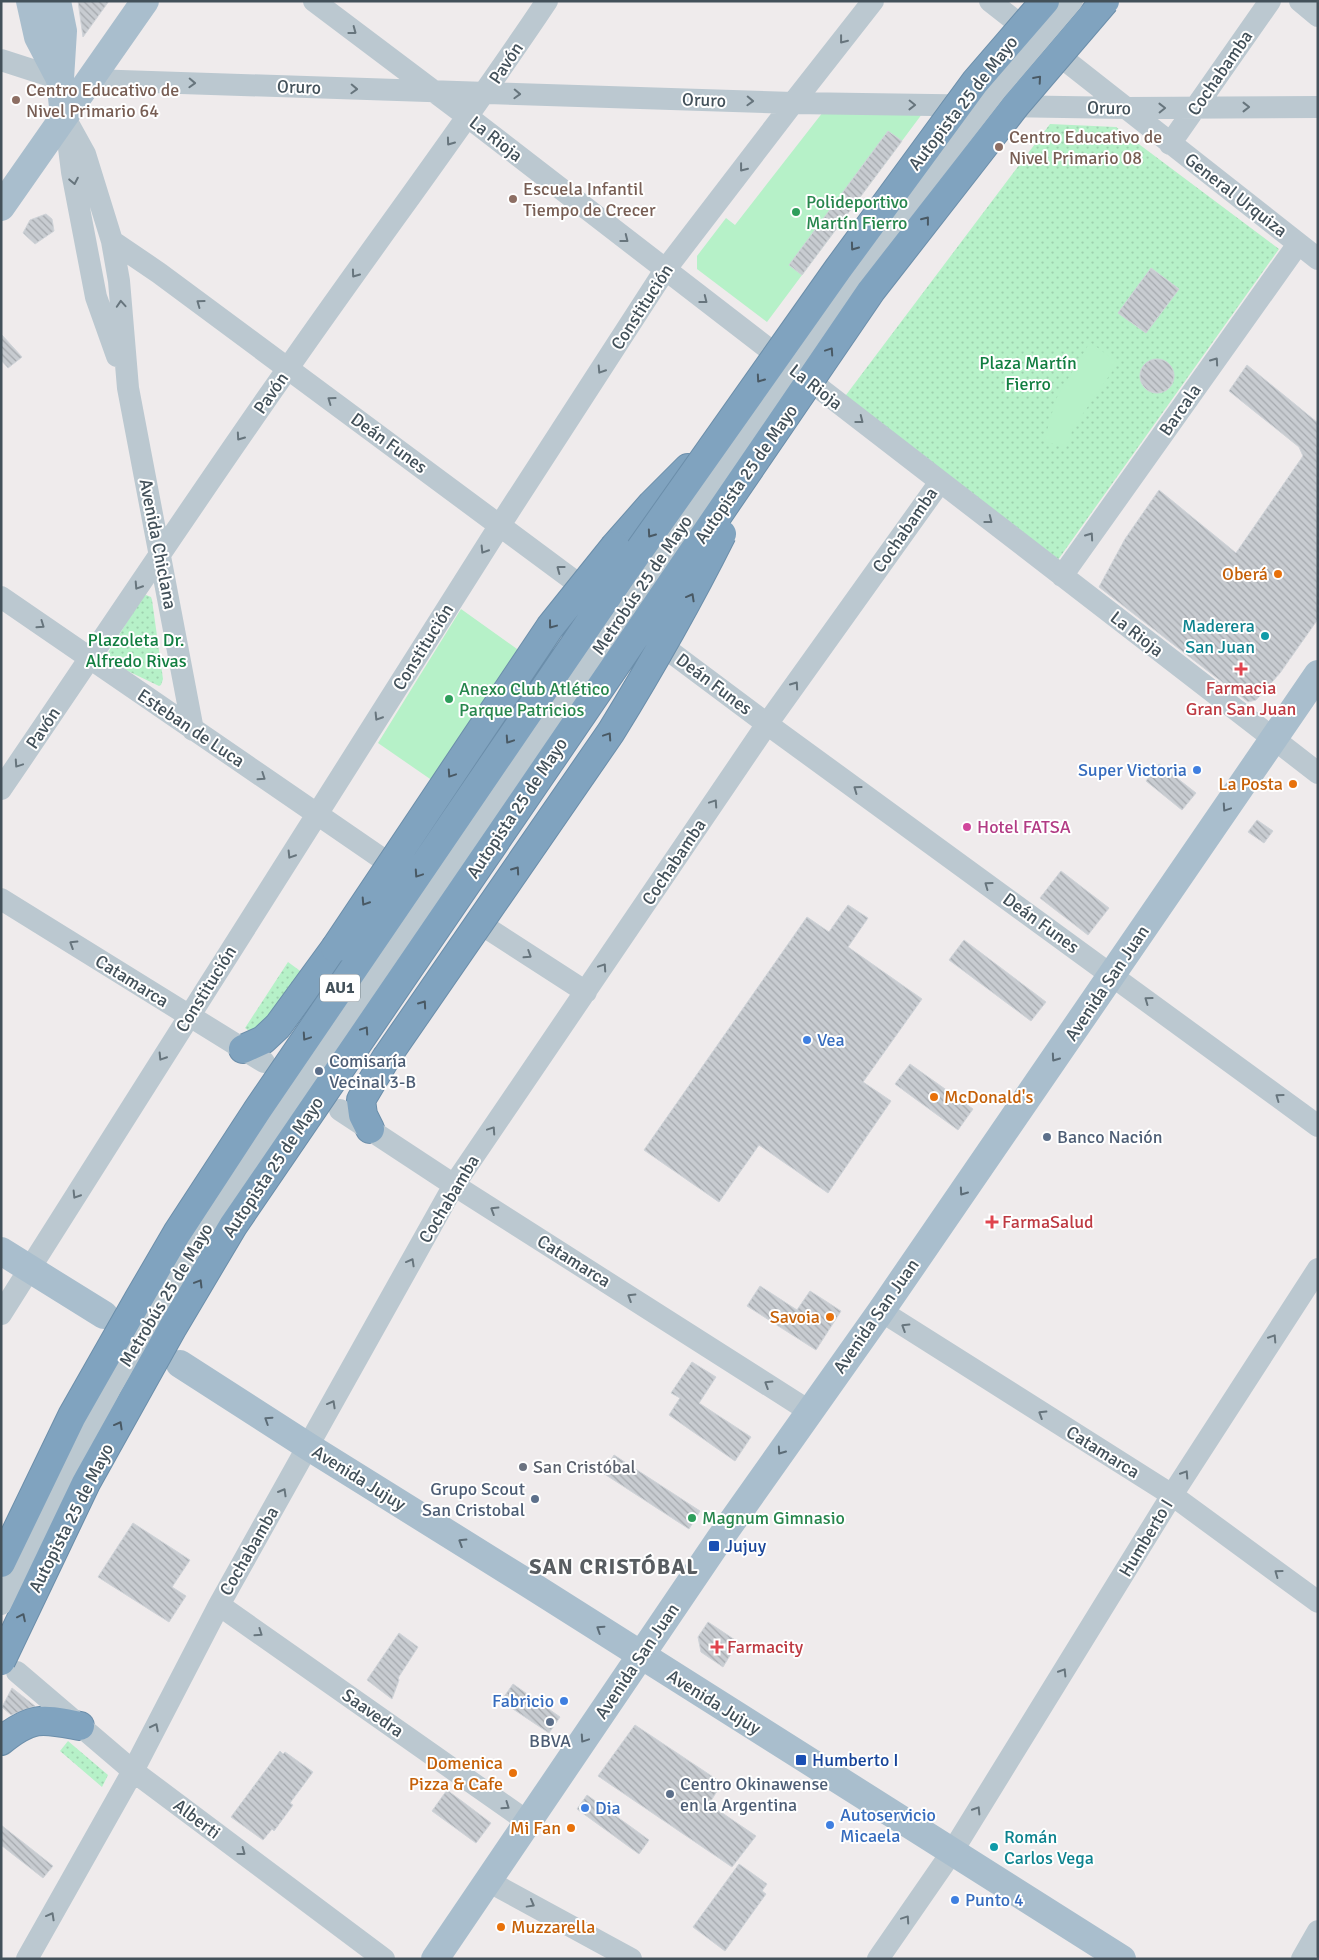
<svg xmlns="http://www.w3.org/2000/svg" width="1319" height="1960" font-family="Signika,sans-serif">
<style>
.grass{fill:url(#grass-dots)}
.garden{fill:#b6f1c8}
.building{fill:url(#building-back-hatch);stroke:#cfd3d8}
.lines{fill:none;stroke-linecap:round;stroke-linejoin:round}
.highway-casing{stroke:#6b8eaa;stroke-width:30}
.minor{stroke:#bbc8d0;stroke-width:22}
.major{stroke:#a9becd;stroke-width:28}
.highway{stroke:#80a3bf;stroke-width:28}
.highway-bridge-casing{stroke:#6b8eaa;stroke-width:30;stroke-linecap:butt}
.minor-bridge{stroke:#bbc8d0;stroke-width:22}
.highway-bridge{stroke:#80a3bf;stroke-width:28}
.oneway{stroke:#67757d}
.oneway2{stroke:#495964}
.oneway3{stroke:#5c6c77}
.education-dot{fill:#8d6e63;stroke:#fff;stroke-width:2}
.leisure-dot{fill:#2e9e5b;stroke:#fff;stroke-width:2}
.food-dot{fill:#e8710a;stroke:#fff;stroke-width:2}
.culture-dot{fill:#0f9aa8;stroke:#fff;stroke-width:2}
.health-dot{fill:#e0444e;stroke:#fff;stroke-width:2}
.shop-dot{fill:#3f7fe0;stroke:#fff;stroke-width:2}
.hotel-dot{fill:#d1479c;stroke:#fff;stroke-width:2}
.service-dot{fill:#5c6f8a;stroke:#fff;stroke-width:2}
.worship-dot{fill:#6b7280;stroke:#fff;stroke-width:2}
.transit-dot{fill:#1a4fb4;stroke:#fff;stroke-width:2}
.labels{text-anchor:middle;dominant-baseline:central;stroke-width:4;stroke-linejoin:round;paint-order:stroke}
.shield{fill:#fff;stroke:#7b858c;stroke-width:1}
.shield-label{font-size:16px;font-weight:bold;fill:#43515a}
.street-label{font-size:18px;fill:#43515a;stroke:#fff}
.education-label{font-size:18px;fill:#785e54;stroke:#fff;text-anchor:start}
.leisure-label{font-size:18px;fill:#27864d;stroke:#fff;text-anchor:start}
.park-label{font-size:18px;fill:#117e40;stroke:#fff}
.food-label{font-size:18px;fill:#c56008;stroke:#fff;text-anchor:end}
.culture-label{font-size:18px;fill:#0d838f;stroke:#fff;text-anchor:end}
.health-label{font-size:18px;fill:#be3a42;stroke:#fff;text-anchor:start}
.shop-label{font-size:18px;fill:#366cbe;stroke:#fff;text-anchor:start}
.hotel-label{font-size:18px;fill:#b23c85;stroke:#fff;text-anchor:start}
.service-label{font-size:18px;fill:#4e5e75;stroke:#fff;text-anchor:start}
.worship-label{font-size:18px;fill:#5b616d;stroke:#fff;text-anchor:start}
.transit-label{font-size:18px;fill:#164399;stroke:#fff;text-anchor:start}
.district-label{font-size:22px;font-weight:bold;letter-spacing:1px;fill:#585d61;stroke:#fff}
</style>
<defs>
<pattern id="grass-dots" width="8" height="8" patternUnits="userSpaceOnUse" patternTransform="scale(1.25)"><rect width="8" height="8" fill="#b6f1c8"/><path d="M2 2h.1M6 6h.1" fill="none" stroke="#9ed0ae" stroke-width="1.8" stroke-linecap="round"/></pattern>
<pattern id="building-back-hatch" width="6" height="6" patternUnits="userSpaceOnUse" patternTransform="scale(1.25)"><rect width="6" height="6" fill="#c8ccd1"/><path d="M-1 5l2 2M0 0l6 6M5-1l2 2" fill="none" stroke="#a4a8ad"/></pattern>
</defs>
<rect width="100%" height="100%" fill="#efebec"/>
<path class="grass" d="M1050,124L1116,127L1279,249L1055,564L843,399Z
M146,595L151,597L152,600L163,679L161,685L159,686L109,662L106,656L143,596Z
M288,962L303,973L274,1020L252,1033L245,1028Z
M68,1741L108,1775L102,1787L60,1751Z"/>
<path class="garden" d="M823,112L922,114L767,322L697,269V256L726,218L735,225Z
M1090,342L1118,363L1073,428L1066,448L1044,441L1056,399Z
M461,609L524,654L433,781L378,743Z"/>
<path class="building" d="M78,1H109L83,37Z
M888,131L902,141L802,275L789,265Z
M46,214L52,219L54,231L35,244L23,233L30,220Z
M1151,268L1179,289L1146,333L1118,313Z
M1,334L22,357L8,368L1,360Z
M1140 376a17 17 0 1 1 34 0a17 17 0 1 1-34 0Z
M1247,365L1318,423V619L1280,673L1256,700L1248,702L1099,587L1125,539L1159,490L1236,553L1303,456L1299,447L1229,391Z
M1159,764L1196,793L1182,810L1146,781Z
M1257,820L1273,831L1264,843L1248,832Z
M1061,871L1109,908L1088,935L1040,898Z
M848,905L868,918L848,947L922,999L863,1082L891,1101L828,1193L759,1145L719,1202L644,1150L807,917L829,932Z
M964,940L1046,1002L1031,1021L949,960Z
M910,1064L973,1109L958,1130L895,1084Z
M760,1286L797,1310L810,1291L841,1311L816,1350L747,1306Z
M692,1362L716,1377L699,1403L751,1437L735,1461L669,1415L680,1398L671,1393Z
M614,1455L700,1511L689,1529L603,1473Z
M133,1523L190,1560L172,1587L186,1596L169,1622L98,1577Z
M708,1622L738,1642L723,1667L701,1652L698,1637Z
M399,1633L418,1647L398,1678L399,1680L392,1699L367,1680Z
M513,1684L560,1717L549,1733L501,1701Z
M12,1688L35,1706L11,1715L2,1707Z
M635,1725L722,1783L709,1804L756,1836L732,1867L598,1776Z
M280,1751L283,1754L285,1752L313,1772L290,1803L293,1805L274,1831L272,1829L263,1840L231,1817Z
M447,1790L491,1823L476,1843L432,1811Z
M587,1795L649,1840L639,1854L577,1809Z
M1,1825L53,1866L43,1878L1,1845Z
M739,1864L767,1884L762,1891L766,1894L725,1951L693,1927Z"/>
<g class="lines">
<defs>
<path id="highway" d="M615,546L652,504L688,468
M243,1049L263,1040L278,1026L335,948
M370,1129L363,1115L361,1100L386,1058
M1,1741C33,1715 43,1719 80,1726"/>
</defs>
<use href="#highway" class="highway-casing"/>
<path class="minor" d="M314,1L468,117L1318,773
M990,1L1318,259
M1300,1L1318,16
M1,60L60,79L58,69
M91,80L793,103L1127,108L1318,107
M64,116L85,154L112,241L119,281L128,388L193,730
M67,132L72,172L96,297L117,356
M1170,144L1270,1
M112,241L159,273L596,597
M1062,576L1298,244
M1,597L381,858
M648,635L767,724L1318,1126
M1,789C96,650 189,509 286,371C372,247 463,127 547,1
M1,899L264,1062
M487,928L586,992
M340,1110L454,1185L809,1411
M881,1311L1172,1495L1318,1602
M1,1314L500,525L665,270L793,103L873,1
M219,1605L528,1822
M17,1672L133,1771L384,1959
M488,1881L631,1959
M27,1959L133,1771L219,1605L454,1185L767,724L940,482
M878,1959L952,1852L1172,1495L1318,1269
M1302,1959L1318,1931"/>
<path class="major" d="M30,1L38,37L60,79
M57,1L63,31L60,79L64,116
M1,207L145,1
M1,1251L104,1315
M180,1364L309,1447L529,1584L1122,1959
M435,1959L719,1540L881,1311L1318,674"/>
<use href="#highway" class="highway"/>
<defs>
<path id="highway-bridge" d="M335,948L550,627L615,546
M386,1058L611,732C651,667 688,602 722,534
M1,1563L72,1416L138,1300L177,1233L258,1109L624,572L838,269L975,82L1045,1
M1,1661L86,1483L173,1327L233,1226L871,291L1016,105L1105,1"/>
</defs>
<use href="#highway-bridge" class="highway-bridge-casing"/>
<path class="minor-bridge" d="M1,1604L110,1389L215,1212L852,278L994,93L1072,1"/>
<use href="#highway-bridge" class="highway-bridge"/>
</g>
<defs><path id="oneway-chevron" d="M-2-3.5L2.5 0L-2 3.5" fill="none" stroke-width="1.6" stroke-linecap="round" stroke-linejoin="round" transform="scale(1.25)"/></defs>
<g class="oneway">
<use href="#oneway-chevron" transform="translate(353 31) rotate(37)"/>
<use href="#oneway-chevron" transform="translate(843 40) rotate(128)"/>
<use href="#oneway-chevron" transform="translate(192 83) rotate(2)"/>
<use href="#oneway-chevron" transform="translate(354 89) rotate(2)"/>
<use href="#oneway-chevron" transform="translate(517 94) rotate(2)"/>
<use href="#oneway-chevron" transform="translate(750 101) rotate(2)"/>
<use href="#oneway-chevron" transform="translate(912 105) rotate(1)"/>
<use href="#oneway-chevron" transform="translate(1246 107)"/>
<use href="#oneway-chevron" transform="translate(1162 108) rotate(-1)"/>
<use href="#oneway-chevron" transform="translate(450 142) rotate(126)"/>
<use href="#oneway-chevron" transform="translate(743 168) rotate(128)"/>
<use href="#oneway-chevron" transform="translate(74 181) rotate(79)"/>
<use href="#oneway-chevron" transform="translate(625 239) rotate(38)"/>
<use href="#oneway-chevron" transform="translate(355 274) rotate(126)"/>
<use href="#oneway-chevron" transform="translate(704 300) rotate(38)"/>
<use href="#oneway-chevron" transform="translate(200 303) rotate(-144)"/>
<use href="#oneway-chevron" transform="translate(121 304) rotate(-94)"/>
<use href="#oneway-chevron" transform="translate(1215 361) rotate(-55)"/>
<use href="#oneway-chevron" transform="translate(601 370) rotate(123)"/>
<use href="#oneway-chevron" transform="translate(331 400) rotate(-144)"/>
<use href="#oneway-chevron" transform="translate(860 420) rotate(38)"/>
<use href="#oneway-chevron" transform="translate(240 437) rotate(125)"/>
<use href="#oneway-chevron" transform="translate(989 520) rotate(38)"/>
<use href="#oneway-chevron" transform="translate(1090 536) rotate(-55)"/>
<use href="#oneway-chevron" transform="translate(484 550) rotate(122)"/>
<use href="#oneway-chevron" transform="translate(560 569) rotate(-143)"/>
<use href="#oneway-chevron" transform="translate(138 586) rotate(123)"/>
<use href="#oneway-chevron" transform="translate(41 625) rotate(35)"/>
<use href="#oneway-chevron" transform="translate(795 685) rotate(-55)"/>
<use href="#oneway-chevron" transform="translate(378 717) rotate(122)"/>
<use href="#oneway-chevron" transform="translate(18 764) rotate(124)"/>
<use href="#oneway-chevron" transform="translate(262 777) rotate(34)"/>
<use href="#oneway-chevron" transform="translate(857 789) rotate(-144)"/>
<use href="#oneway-chevron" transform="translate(714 803) rotate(-56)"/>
<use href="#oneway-chevron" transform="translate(291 855) rotate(122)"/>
<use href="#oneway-chevron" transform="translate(988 885) rotate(-144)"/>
<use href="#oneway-chevron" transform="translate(73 944) rotate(-148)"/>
<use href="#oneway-chevron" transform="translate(528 955) rotate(33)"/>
<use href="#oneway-chevron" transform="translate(603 967) rotate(-56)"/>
<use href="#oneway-chevron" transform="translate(1148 1000) rotate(-144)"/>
<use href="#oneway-chevron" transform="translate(162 1057) rotate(122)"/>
<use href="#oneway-chevron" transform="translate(1279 1097) rotate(-144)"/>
<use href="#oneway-chevron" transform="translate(492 1130) rotate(-56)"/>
<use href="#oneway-chevron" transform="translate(76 1195) rotate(122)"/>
<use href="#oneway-chevron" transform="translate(494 1210) rotate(-148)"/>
<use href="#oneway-chevron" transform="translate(411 1262) rotate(-61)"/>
<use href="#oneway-chevron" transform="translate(631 1297) rotate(-148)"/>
<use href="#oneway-chevron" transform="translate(905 1327) rotate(-148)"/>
<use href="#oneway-chevron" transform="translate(1273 1338) rotate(-57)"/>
<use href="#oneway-chevron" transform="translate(768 1384) rotate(-148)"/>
<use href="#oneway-chevron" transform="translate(332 1404) rotate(-61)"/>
<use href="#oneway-chevron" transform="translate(1042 1414) rotate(-148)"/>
<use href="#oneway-chevron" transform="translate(1185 1474) rotate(-57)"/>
<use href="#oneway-chevron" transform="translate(283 1492) rotate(-60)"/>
<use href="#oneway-chevron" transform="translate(1278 1573) rotate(-144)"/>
<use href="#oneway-chevron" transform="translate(259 1633) rotate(35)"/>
<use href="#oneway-chevron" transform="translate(1063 1672) rotate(-58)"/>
<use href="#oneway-chevron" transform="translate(155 1727) rotate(-63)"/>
<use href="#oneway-chevron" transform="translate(506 1806) rotate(35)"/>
<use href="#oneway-chevron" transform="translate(977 1810) rotate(-58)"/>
<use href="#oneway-chevron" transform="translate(242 1852) rotate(37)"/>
<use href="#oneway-chevron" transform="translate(531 1904) rotate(29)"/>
<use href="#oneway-chevron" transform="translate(51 1916) rotate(-61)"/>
<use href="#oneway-chevron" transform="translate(906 1919) rotate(-56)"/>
</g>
<g class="oneway2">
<use href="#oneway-chevron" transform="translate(1038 79) rotate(-49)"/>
<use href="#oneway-chevron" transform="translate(926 220) rotate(-52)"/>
<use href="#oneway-chevron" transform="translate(854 247) rotate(126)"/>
<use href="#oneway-chevron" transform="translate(830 351) rotate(-56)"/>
<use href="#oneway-chevron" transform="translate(760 379) rotate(125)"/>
<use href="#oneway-chevron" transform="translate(651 534) rotate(125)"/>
<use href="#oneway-chevron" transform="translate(691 597) rotate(-61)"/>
<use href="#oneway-chevron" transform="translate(552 625) rotate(127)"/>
<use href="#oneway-chevron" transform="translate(608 736) rotate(-56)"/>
<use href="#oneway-chevron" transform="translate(509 740) rotate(124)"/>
<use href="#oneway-chevron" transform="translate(451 774) rotate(124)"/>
<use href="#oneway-chevron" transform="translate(516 870) rotate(-55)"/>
<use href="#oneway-chevron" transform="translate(418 874) rotate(124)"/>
<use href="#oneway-chevron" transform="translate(365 902) rotate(123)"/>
<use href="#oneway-chevron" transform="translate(423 1004) rotate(-55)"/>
<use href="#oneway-chevron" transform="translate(365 1030) rotate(-56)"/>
<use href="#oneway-chevron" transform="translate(306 1037) rotate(124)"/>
<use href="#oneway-chevron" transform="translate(199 1283) rotate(-59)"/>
<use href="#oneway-chevron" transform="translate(119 1425) rotate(-61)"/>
<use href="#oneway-chevron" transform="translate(22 1617) rotate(-64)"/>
</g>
<g class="oneway3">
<use href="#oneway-chevron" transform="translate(1226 808) rotate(124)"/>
<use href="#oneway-chevron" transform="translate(1055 1058) rotate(125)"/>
<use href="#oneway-chevron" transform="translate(963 1192) rotate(125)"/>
<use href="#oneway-chevron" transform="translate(268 1420) rotate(-147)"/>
<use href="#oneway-chevron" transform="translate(781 1451) rotate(125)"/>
<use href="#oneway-chevron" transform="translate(462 1542) rotate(-148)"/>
<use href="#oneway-chevron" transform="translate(600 1629) rotate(-147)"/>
<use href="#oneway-chevron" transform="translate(584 1739) rotate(124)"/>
</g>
<g class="education-dot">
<circle cx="16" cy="100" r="5"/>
<circle cx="999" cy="147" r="5"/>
<circle cx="513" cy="199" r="5"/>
</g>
<g class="leisure-dot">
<circle cx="796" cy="212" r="5"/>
<circle cx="449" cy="699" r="5"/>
<circle cx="692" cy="1518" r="5"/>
</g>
<g class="food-dot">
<circle cx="1278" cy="574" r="5"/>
<circle cx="1293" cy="784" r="5"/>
<circle cx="934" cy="1097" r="5"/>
<circle cx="830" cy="1317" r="5"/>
<circle cx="513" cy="1773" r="5"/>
<circle cx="571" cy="1828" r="5"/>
<circle cx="501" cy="1927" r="5"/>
</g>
<g class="culture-dot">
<circle cx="1265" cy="636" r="5"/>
<circle cx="994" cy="1847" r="5"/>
</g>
<g class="health-dot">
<path d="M1238.5 661.5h5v5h5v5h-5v5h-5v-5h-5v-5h5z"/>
<path d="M989.5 1214.5h5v5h5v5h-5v5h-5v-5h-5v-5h5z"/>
<path d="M714.5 1639.5h5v5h5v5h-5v5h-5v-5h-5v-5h5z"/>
</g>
<g class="shop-dot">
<circle cx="1197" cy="770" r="5"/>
<circle cx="807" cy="1040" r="5"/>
<circle cx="564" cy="1701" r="5"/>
<circle cx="585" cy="1808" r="5"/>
<circle cx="830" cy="1825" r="5"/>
<circle cx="955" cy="1900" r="5"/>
</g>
<circle class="hotel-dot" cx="967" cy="827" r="5"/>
<g class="service-dot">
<circle cx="319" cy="1071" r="5"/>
<circle cx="1047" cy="1137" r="5"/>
<circle cx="535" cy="1499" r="5"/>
<circle cx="550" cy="1722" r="5"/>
<circle cx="670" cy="1794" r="5"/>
</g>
<circle class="worship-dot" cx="523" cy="1467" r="5"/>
<g class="transit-dot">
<rect x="708" y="1540" width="12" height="12" rx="2.5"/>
<rect x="795" y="1754" width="12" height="12" rx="2.5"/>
</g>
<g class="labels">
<rect class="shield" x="320" y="974.5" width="40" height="27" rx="4"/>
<g class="shield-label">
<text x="340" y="988">AU1</text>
</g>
<g class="street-label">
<text transform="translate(506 63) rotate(-56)">Pavón</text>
<text transform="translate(1220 73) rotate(-55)">Cochabamba</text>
<text transform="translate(299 87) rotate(2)">Oruro</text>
<text transform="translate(704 100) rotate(2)">Oruro</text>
<text transform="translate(963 103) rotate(-52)">Autopista 25 de Mayo</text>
<text transform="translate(1109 108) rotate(1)">Oruro</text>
<text transform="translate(496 139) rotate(38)">La Rioja</text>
<text transform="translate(1236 195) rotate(38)">General Urquiza</text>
<text transform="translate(642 307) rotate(-57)">Constitución</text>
<text transform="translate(816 387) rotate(38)">La Rioja</text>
<text transform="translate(271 393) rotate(-55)">Pavón</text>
<text transform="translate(1180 410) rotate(-55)">Barcala</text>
<text transform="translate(389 443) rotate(36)">Deán Funes</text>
<text transform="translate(746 474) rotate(-55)">Autopista 25 de Mayo</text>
<text transform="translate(905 530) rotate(-55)">Cochabamba</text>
<text transform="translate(158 544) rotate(79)">Avenida Chiclana</text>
<text transform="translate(642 585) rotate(-56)">Metrobús 25 de Mayo</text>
<text transform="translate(1137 634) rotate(38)">La Rioja</text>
<text transform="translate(423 647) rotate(-58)">Constitución</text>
<text transform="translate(714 684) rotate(37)">Deán Funes</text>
<text transform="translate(43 728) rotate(-56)">Pavón</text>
<text transform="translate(191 728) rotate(34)">Esteban de Luca</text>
<text transform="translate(517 808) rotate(-56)">Autopista 25 de Mayo</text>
<text transform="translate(674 862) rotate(-56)">Cochabamba</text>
<text transform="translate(1041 923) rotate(36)">Deán Funes</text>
<text transform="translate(132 981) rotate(32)">Catamarca</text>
<text transform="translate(1107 983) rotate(-56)">Avenida San Juan</text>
<text transform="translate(206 989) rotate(-58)">Constitución</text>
<text transform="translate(273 1167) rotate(-56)">Autopista 25 de Mayo</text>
<text transform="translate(449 1199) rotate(-59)">Cochabamba</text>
<text transform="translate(574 1261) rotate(32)">Catamarca</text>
<text transform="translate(166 1295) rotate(-59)">Metrobús 25 de Mayo</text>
<text transform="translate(876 1316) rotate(-55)">Avenida San Juan</text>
<text transform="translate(1103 1452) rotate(32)">Catamarca</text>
<text transform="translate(359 1478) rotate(32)">Avenida Jujuy</text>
<text transform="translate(71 1518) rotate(-63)">Autopista 25 de Mayo</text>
<text transform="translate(1146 1538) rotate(-59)">Humberto I</text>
<text transform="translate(249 1551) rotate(-60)">Cochabamba</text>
<text transform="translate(637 1661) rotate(-56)">Avenida San Juan</text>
<text transform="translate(714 1702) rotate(32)">Avenida Jujuy</text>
<text transform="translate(373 1713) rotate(35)">Saavedra</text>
<text transform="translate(197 1819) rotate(37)">Alberti</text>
</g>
<g class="education-label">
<text x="26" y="90">Centro Educativo de<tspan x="26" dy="21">Nivel Primario 64</tspan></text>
<text x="1009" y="137">Centro Educativo de<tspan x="1009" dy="21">Nivel Primario 08</tspan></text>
<text x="523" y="189">Escuela Infantil<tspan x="523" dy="21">Tiempo de Crecer</tspan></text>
</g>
<g class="leisure-label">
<text x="806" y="202">Polideportivo<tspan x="806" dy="21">Martín Fierro</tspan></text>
<text x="459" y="689">Anexo Club Atlético<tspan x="459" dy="21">Parque Patricios</tspan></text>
<text x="702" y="1518">Magnum Gimnasio</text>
</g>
<g class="park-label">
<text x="1028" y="363">Plaza Martín<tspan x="1028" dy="21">Fierro</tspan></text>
<text x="136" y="640">Plazoleta Dr.<tspan x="136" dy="21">Alfredo Rivas</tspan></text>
</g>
<g class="food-label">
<text x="1268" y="574">Oberá</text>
<text x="1283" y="784">La Posta</text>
<text x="944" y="1097" text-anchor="start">McDonald's</text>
<text x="820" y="1317">Savoia</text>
<text x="503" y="1763">Domenica<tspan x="503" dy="21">Pizza &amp; Cafe</tspan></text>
<text x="561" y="1828">Mi Fan</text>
<text x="511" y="1927" text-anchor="start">Muzzarella</text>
</g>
<g class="culture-label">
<text x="1255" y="626">Maderera<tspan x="1255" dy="21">San Juan</tspan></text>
<text x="1004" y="1837" text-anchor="start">Román<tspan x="1004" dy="21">Carlos Vega</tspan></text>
</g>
<g class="health-label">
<text x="1241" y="688" text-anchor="middle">Farmacia<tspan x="1241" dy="21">Gran San Juan</tspan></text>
<text x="1002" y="1222">FarmaSalud</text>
<text x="727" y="1647">Farmacity</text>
</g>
<g class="shop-label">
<text x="1187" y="770" text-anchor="end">Super Victoria</text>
<text x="817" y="1040">Vea</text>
<text x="554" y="1701" text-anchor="end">Fabricio</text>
<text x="595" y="1808">Dia</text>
<text x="840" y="1815">Autoservicio<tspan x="840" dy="21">Micaela</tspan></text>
<text x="965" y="1900">Punto 4</text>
</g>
<g class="hotel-label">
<text x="977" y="827">Hotel FATSA</text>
</g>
<g class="service-label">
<text x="329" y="1061">Comisaría<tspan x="329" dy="21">Vecinal 3-B</tspan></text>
<text x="1057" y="1137">Banco Nación</text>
<text x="525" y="1489" text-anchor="end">Grupo Scout<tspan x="525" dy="21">San Cristobal</tspan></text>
<text x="550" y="1741" text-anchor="middle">BBVA</text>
<text x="680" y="1784">Centro Okinawense<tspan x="680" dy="21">en la Argentina</tspan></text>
</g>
<g class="worship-label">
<text x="533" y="1467">San Cristóbal</text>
</g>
<g class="transit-label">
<text x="725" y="1546">Jujuy</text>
<text x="812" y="1760">Humberto I</text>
</g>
<g class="district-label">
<text x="614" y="1566">SAN CRISTÓBAL</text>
</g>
</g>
<rect width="1319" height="1960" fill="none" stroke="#43515a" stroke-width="5"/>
</svg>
